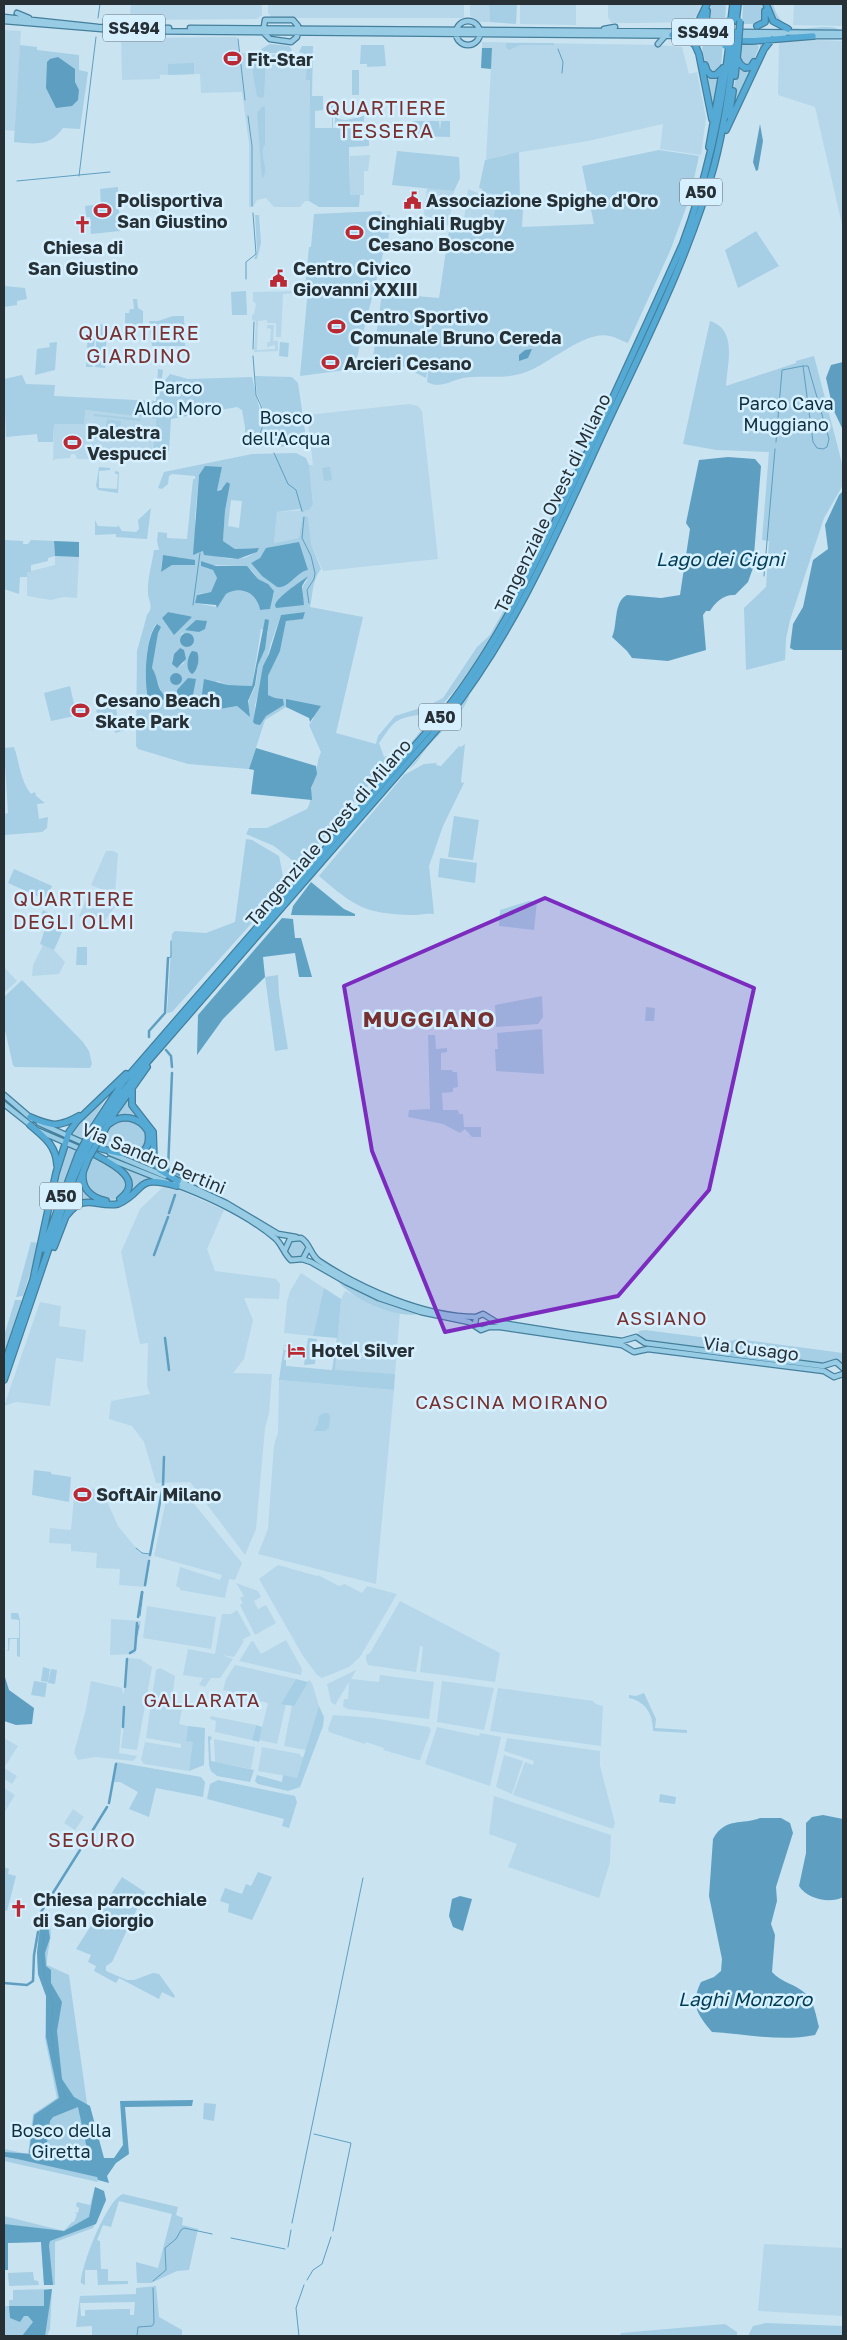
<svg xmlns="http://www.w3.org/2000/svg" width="847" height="2340" font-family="'Golos Text',sans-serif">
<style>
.built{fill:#b6d7e9}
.green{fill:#a6cee4;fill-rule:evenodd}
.forest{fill:#60a2c4}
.water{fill:#5e9fc1}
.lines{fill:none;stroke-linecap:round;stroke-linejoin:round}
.stream{stroke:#5e9fc1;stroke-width:1}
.canal{stroke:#5e9fc1;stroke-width:2.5}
.major-casing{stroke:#447f9c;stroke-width:7}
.highway-casing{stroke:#447f9c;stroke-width:8}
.major{stroke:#98cce5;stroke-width:4.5}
.highway{stroke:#54aad4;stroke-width:5.5}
.highway-bridge-casing{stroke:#447f9c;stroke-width:8;stroke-linecap:butt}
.highway-bridge{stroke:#54aad4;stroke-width:5.5}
.marked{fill:#7b2cbf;fill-opacity:0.2;stroke:#7b2cbf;stroke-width:4;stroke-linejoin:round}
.labels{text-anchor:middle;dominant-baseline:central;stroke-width:5;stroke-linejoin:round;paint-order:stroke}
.shield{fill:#d6f0ff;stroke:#5b6a72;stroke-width:1}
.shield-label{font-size:16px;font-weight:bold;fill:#263035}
.poi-label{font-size:18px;font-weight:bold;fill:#263035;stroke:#d6f0ff;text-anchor:start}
.park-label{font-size:18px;fill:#102f3e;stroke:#d6f0ff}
.street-label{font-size:18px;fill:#263035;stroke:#d6f0ff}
.water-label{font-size:19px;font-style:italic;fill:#003c53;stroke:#d6f0ff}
.neighbourhood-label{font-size:19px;letter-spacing:1px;fill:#783131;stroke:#d6f0ff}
.quarter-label{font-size:20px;letter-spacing:1px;fill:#783131;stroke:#d6f0ff}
.district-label{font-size:22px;font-weight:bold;letter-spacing:1px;fill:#783131;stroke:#d6f0ff}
</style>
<rect width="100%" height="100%" fill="#c9e3f1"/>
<path class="built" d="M131,4H262V15L257,19L137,20L132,17L130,12Z
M268,4H464V18H272L268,13Z
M470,4H489L490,22H479L473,19L470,15Z
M520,4H576V25L520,24Z
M608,4H703L698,15L687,22L641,23H611L608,17Z
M794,4H843V26L793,25Z
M4,30L21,31L15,131L4,130Z
M237,37L239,53L307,55L306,79L310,80L309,201H305L300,207H274L266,198L257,200L253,207H249V144L242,92L201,93L200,74L160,75V79L122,80L121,38Z
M790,39L843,41V229L815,107L778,95L779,40Z
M482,42L659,45L682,47L689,74L697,72L706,118L701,155L660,149L663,124L588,141L504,155L486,160L492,48H482Z
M370,155L368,171H364V195H350V156Z
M427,188L454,191L449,226L424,215Z
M468,189L480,194L482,192L498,195L493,220L478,218L477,221L464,219Z
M297,291V298H295V293L283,294L281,337H276V323H267V320L258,321L257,350L275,349V345L267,347V342H270L271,329L267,328V325H274L273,341H278V351L254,352L256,321L252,320V315L254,314L256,304L253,301V292Z
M409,404L418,406L422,411L438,559L323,571L311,544L308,518L302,517L299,538L274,543L277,512L305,510L313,502L309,465H313L307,415Z
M85,410L156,418L151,460L123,462L121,460L77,459L75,454H71L70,458L55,459L53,461L54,424Z
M55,556L79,557L77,598L64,597L51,600L27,596V572L55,565Z
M106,851H114L118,854L115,895L91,885Z
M97,890L116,898L115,907L102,924L79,916L89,893Z
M43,945L54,950L65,962L59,974L32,976L33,965Z
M4,967L17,981L4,993Z
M168,1185L224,1210L207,1249L215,1271L270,1278L276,1279L280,1284L279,1299L244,1298L253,1320L244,1359L233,1373L272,1374L269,1414L265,1428L256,1529L245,1555L190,1482L156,1483L144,1442L132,1426L109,1419L111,1401L150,1394L147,1386L148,1343L140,1344L121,1252L140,1209L164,1186Z
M301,1273L324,1288L313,1336L284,1333L287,1302L290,1291Z
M345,1291L364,1300L400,1313L395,1374L334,1371L341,1299Z
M40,1302L61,1306L59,1326L86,1330L83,1362L56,1358L50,1406L16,1402L4,1406Z
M279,1380L394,1390L376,1584L258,1554L268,1529L274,1445L278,1432Z
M75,1487L102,1490L118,1526L140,1553L151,1555L146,1587L119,1585L120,1569L96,1568L97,1553L71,1551V1544L49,1543L50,1528L71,1530Z
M183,1490L242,1563L235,1580L229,1579L225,1598L180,1590V1588L176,1586L180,1567L220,1580L222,1575L154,1556L168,1491Z
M278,1565L317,1576L318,1575L339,1586L345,1584L362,1593L367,1586L397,1594L360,1657L349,1667L322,1678L317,1675L303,1656L259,1579Z
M236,1583L258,1591L261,1597L254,1601L258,1609L266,1605L276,1623L255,1635L240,1605L243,1603L240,1598L244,1596Z
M400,1601L500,1653L495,1682L420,1672L423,1647L420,1646L416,1672L368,1665L366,1660V1655L370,1653Z
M147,1606L216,1617L211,1649L143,1638Z
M237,1610L251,1635L242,1640L244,1641L234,1657L222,1655L233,1659L220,1678H211L205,1687L199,1685L203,1678L183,1675L188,1649L215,1654L222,1614H231Z
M111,1619L141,1621L135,1654L110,1655Z
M286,1640L302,1669L301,1675L239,1661L251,1642L253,1641L261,1654Z
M128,1658L140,1659L152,1667L137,1750L121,1748L125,1717V1707H123L119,1753L137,1756L136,1758L133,1761L95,1757L78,1760L74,1753L86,1709L91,1681L122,1688L123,1695L127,1679Z
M235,1665L296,1679L282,1704H286L277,1744L259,1740L268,1703L229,1694V1691L223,1690L226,1679Z
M160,1668L175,1676L172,1700L183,1704L179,1724L188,1726L186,1740L194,1742L189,1771L144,1764L141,1760L145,1742L181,1748V1744L146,1738L156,1670Z
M356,1670L351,1679L379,1682L380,1675L434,1682L429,1719L347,1709L343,1706L344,1699H348L349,1682L335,1705L331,1702L327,1684Z
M309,1680L312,1683L319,1706L306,1750L284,1746L292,1705Z
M442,1681L494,1688L484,1730L437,1722Z
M498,1688L593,1701L596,1704L603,1706L601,1746L490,1731Z
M333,1715L373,1718L429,1727L431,1730L420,1760H418L383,1750L384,1748L366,1742L365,1744L329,1732L328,1729Z
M211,1716L256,1725L252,1740L215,1732L216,1721L210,1719Z
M437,1727L479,1736L480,1733L501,1737L490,1786L425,1764Z
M4,1738L18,1746L4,1768L17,1776L12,1784L4,1779Z
M507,1738L600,1751V1766L615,1823L613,1829L513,1795L525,1762L533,1765L534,1761L504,1751Z
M214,1739L255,1747L251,1769L215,1762Z
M262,1747L300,1754V1756L304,1757L297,1778L258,1771Z
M504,1755L523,1761L512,1794L496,1787Z
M4,1788L15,1795L4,1813Z
M494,1796L611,1835L610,1862L599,1898L508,1867L517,1844L489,1834Z
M73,1809L84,1817L75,1830L64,1823Z
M764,2244L843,2248V2316L758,2311Z"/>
<path class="green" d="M489,4H517L516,24L490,22Z
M712,4H726L725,23L709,21L707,14Z
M743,4H761L766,17L759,24H742Z
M767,4H773C785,46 818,19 840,30C821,31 786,33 773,19C770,15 769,8 767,4Z
M695,41L703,42L700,49L707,75L714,78L720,75L714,114Z
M723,41L721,67L715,75L707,70L702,48L706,42Z
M740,42L756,43L759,47L752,64L747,67L739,62Z
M759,42H767L733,111L731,109L737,68L745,71L751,69L761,50Z
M506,43H554V45H520L509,50L506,47Z
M270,44L289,46L292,50L289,53H270L266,57L264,97L260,98L257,96C254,77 245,55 270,44Z
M20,45L37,47V50L79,55V70L88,72L80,129L63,128C50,147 33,144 14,142Z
M361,45H384L386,66L367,67V64H360Z
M302,46H313L312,96H323V110L315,111V128H332V111L326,110V102H333V128L369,127V146L349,147L350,195H360L359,207H319L309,201L310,80H306L307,55L299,52Z
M194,63V74L168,75V64Z
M352,70H359V95H352Z
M335,102H345L346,104H340L339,110L341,116H338V119L346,120L364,116V122L355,125H337L335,123Z
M262,107H265V144C257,157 271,167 262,179L257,113Z
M413,121H439L440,130L441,121H450V137L411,136Z
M659,150L699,156L690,197L670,251L628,343C622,341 616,337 610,336C582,330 548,367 520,374C502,379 481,375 463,378C449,381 441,389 427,382L430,354L426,378L396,363L372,365L382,293L439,298L451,217L476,221L477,218L493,220L498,195L482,192V189L479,188L485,160L519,152L520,206L523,209L522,227L594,224L582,166Z
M397,151L459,157L460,178L454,191L392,185Z
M118,187L120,231L91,234L90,217H86L85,206L101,204L100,189Z
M381,211L383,215H390L388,245L385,246L354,369L300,376L308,289H305L309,247H311L314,214Z
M255,215H259L261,243L257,259H254L257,252Z
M756,231L779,266L738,288L725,250Z
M4,286L25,288L27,299L17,301V305L4,307Z
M246,291L247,315H232L231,292Z
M133,299H137L138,308L143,311V326H125V313H129L130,309H134Z
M173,316H184L185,346H152L149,321H158Z
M710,321C738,330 727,364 726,386L796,363V361L814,356L843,467V485L824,518L790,620L786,639L785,660L746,670L744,608L766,587L769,541L762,540L769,452L716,450L683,444Z
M97,324L107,325L105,368L95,367Z
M88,334H95L94,349L87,348Z
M57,342L55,370L35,375L37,349L50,347L49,343Z
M280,342L289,343L288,357L279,356Z
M87,353H94L93,367H86Z
M158,369L163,370L161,385L170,374L188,379L252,377L263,424L256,442L257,446L252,447L250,441L245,442V427L242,410L237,407L171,419L169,451H166V458L153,448L156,419L153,418L85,410L84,424H54L53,442H38L37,434L6,437L4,379L22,375L26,384L55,385L54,396L156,401Z
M255,376L292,377L298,383L305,431L303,443L295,447L258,446V439L265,424L262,406L257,394Z
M94,414L141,419V421L94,416Z
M107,419L121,421L119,435L105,434Z
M581,451H584C544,538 507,630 444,703C432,717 414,713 399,720C391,723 384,737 379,743L384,757L387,756L386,769L379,780L376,777L328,832L301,867L274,846L246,834L249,828H267L307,809C313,799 309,793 312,786C317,775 316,764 321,752L309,725L314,718L286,699V707L265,720L249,769L188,764L138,749L136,746L137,651L147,615C154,606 149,603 148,594C147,580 152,564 154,550H159L157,541L158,532L167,533V538L187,539L193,479H195V476L172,474L169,476L168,484L162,489L158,488L164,472L252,454L296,453L306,458L309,465L313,504L309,510H305L304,512H301L300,509L277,512L274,543L299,538L302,517H308L311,544L321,569C312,580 313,594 310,607L363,617L336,733L376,744L378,736L395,716L427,706L443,698L477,647L490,635L528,567ZM222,467L217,491L230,484L225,511L223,541L235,549L259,548C245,565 221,559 203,551L197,554L195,518L199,475ZM231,500L242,501L239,528L228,526ZM267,548L308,570C296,573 289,583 277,587L262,576L251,563L260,558ZM165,556L183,558L195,565H172L161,572L162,559ZM201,561L212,565L238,566L251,570L258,579L272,588L274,594L271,599L270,609L260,610C256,593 241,585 226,594L217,607L195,603L198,594L211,592L217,578L213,570L201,566ZM308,579L303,586V593H285ZM168,612L189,616L191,617L172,630L162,618ZM305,612L303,619L286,621L280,651L268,676V695L275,698L283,699L284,705L254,722L255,705L271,643L281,615ZM156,624L152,668L161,691V700L155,699C152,695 148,690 147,685C144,671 147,635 156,624ZM261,629L268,631C266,643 261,654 258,666C257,673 257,680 255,686C252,696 245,702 250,713H245L237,706L220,709L204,701L217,681L228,685L252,686ZM182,633L192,637L193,644L188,647L183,645L180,638ZM180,648L184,663L178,667L172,661L174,654ZM183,687L193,695L182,700L177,690Z
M99,467L110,468V470L99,471V488L117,489L118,474H115V471L119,472L118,493L98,490L96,486Z
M330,467L332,480L324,481L322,468Z
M151,508L147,539L116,537V534L95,535V520L98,526L117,527L118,525L122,531L136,532L139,529L138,520Z
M4,540L23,541V544H28L31,540L54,541L55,556L48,558V561L31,565V572H27V577H20L19,594L4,589Z
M70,686L74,704L77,707L79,704L81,703L82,706L86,702L89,713L51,721L44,693Z
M470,694C463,716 440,731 426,749C420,756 418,763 409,769Z
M115,704L118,718L126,716L130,719L129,729L115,733L112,719L106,721L104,715L98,716L96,710Z
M439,711L389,770L431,718Z
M465,744L461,782L464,783L443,826L429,866L434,914C424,913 421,915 412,915C365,914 354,906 319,876L404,775L424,764L437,763L436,765L441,766L459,746L461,747Z
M14,747C20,764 20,780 31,794L35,792L36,796L45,803L37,804L39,819L48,817L47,828L42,832L4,835V814L8,813L4,748Z
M454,816L479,820L473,860L448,857Z
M246,839L252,840L279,856L285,886L172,1012L167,1013L172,934L175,931L206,933L235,922Z
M440,858L477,863L475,883L438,877Z
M14,869L52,886L46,900L8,883Z
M529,901L537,902L534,930L499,926L500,910Z
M43,910L53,915L48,926L62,932L54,950L40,944L48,920L41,916Z
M77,947H87V965H76Z
M278,975L279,995L288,1049L275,1051L265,977Z
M22,980L83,1042L89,1051L92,1064L90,1068L15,1067L13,1065L4,1026V997Z
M542,996L543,1017L538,1024L496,1027L495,1005Z
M646,1007L655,1008L654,1021H645Z
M542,1029L544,1074L496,1071L495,1049H498L497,1033Z
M428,1035H435L436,1049L447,1048V1052L441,1053V1070H452L453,1072H457L458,1087L453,1088V1092L442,1093L443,1110H458L459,1114H463L464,1127H481V1137H472L465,1129L460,1133L443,1124L408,1117L409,1110L430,1109Z
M109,1093L82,1139L70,1134L74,1127Z
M125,1100L130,1102L152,1136L150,1157L155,1168L127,1157L137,1156L150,1143L142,1122L112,1119Z
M123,1119L141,1124L148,1135L144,1148L129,1154L98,1145L111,1124Z
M65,1146L76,1150L49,1219L48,1218Z
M92,1157L124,1175L127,1188L118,1199C102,1203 84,1192 84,1175C85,1169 90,1162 92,1157Z
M121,1167L154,1180L142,1183L118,1203L109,1204L86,1200L70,1206L81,1178C91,1224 153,1196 121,1167Z
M287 1249a9 9 0 1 1 18 0a9 9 0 1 1-18 0Z
M31,1242L39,1243L23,1296L16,1297Z
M338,1281L387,1303L419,1314C397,1319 351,1299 338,1281Z
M324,1288L341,1299L335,1370L395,1374L394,1390L279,1380L284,1345H287L284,1346V1350L287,1351L285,1352L284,1360H286V1366L332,1370L337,1338L313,1336Z
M15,1300H22L4,1354V1336Z
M645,1330L731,1341L737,1339L843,1353V1365L835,1360L821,1364L648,1342L638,1333L639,1331Z
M308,1338L317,1339L315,1364L304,1365Z
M324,1413H328L330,1416L329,1428L325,1431H314L318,1424L319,1416Z
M34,1470L51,1472V1474L71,1477L69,1502L32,1495Z
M11,1613H18L20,1620V1657L17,1656V1639H10L9,1651H6L8,1650V1638H19V1620L11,1619Z
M43,1667L50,1669L48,1682L41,1681Z
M51,1669L57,1670L55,1684L48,1683Z
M296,1679L308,1682L294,1706L281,1704Z
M34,1681L47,1683L45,1697L31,1695Z
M644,1693L656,1719L655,1728L687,1730V1733L653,1731C653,1714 646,1702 629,1698V1695L636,1696Z
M319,1706L324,1717L323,1726L300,1787L288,1791L258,1784L255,1781L257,1775L282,1782L283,1775L297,1778Z
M256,1725L262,1727L259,1742L252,1740Z
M188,1726L205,1728L204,1765L189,1771L193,1742L186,1741Z
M208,1736L212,1737L210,1741L211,1761L254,1770L250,1782L217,1776L211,1771L209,1765Z
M116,1762L201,1777L205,1782L203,1797L156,1788L149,1817L129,1809L138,1792L120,1782H112Z
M218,1780L295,1796L297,1802L289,1828L282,1826L284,1819L207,1799L210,1784Z
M660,1794L676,1797L675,1804L659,1802Z
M4,1867L9,1869L8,1874L16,1876L7,1911L4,1910Z
M258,1872L272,1877L252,1920L228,1912L229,1904L220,1901L225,1888L242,1894L246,1884L251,1886Z
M122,1877L145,1892L112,1962L106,1966V1971L127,1980H134L153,1973L159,1974L175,1996L174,1998L162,1992L159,1999L119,1978L116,1983L94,1971L96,1966L88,1962L91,1955L76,1949Z
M47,1919C56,1930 46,1951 47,1965L69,1975L98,2182L4,2161V2149L28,2154L33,2114L57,2098L45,2038L46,1996L38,1974L37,1952L40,1920Z
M204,2103L216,2104L214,2121L203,2119Z
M95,2187L104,2191L106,2200L93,2228L55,2242V2285H44L41,2242L8,2243V2270H4V2216L64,2231L72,2222H74L77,2214L74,2212L78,2213L79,2208L76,2206L77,2202L90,2205Z
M123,2194L178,2207L176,2215L183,2218L182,2225L198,2229L189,2270L177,2271L151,2283H137L136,2262L158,2268L172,2214L119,2201L111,2227L103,2225L97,2240L100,2241L101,2269H108V2281H128V2284L98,2285L97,2270H85V2285L81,2283C81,2266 107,2199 123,2194Z
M33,2272L34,2280L38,2281L39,2285L9,2286L8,2273Z
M156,2286L159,2317L182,2330V2336H92V2326L76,2327L80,2296L136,2294V2288ZM135,2302L134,2315H130V2309H123L85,2310V2316H81L80,2303Z
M52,2289L50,2329L47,2336H4V2306H9V2300H13V2290Z
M766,2323L842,2326V2336H748L753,2326Z
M725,2324L737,2332V2336H620L621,2333Z"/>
<path class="forest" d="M482,48H492L491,69L481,68Z
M205,466L222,467L217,491L221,490L227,482L230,484L225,511L223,541L235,549L259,548L257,552L238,559L204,555L203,551L193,555L199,475Z
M54,541L79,542V557L55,556Z
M299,542L308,570C296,572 289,589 277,587L262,576L251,563L260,558L266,548Z
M163,555L195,560V565H172L161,572Z
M201,561L216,566H247L258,579L268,584L274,591L270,609L260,610C257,593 241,585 226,594L217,608L216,605L195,603L197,595L211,592L217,578L213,570L201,566Z
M308,576L302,586L304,605L276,608L275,605C278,596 299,583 308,576Z
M168,612L189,616L192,617L174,635L162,618Z
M305,612L303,619L286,621L280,651L268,676V695L275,698L283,699L284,705L266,716L260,725L255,724L253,722L263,666L269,654L281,615Z
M265,619L269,620L265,649L258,665L255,685L248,701L250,717L237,706L220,709L204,701L202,694L204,679L228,685L252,686Z
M196,620L207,621L205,629L199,632L185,630Z
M157,624L161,627L158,633L152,668C158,676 156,688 165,696V700L148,698C144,680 145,638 157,624Z
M188,678L196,679L193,695L185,703L177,694V690Z
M286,699L321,706L310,722L309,718L286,707Z
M256,748L316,766L317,774L311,788L312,800L251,794L254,770L249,769Z
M311,882L344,909L355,914V916L291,915L293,906Z
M282,918L293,919L295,938H301L312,977H299L295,953L263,957L265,977L223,1019L197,1055L198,1015Z
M41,1919L47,1920L50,1938L45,1953L46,1966L51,1970V1983L62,2002L57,2031L62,2079L74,2097L90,2106L104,2158H114L123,2145L120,2101L193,2100L192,2106L125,2107L129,2154L116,2163L107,2176L109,2183L98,2180L97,2177L4,2156V2152L89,2158L78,2107L53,2117L50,2121L46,2150L43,2154L29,2153L34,2115L59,2098L46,2037V1996L38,1974L37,1953Z
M95,2187L104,2191L106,2200L96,2224L50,2241L49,2245L53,2285H44L41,2242L8,2243V2270H4V2224L64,2231L89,2217Z
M52,2289L45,2336H22L33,2322L28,2316H24L20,2322L10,2318L9,2306H44V2290Z"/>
<path class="water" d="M58,57L75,69V82L79,90L78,100L72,106L56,108L46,88L47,62L50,59Z
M760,124L763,141L758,170L756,171L753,162Z
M532,349L528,358L519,361V355L525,350Z
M843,362V430L833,409L826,378L831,365Z
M728,457L755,459L761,466L753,568L748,582L735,595C725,594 715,602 710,611H706L703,615L706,650L668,661L632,658L627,651L612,637C618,625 613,602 627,595L661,598L680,595L690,529L686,523L699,460Z
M843,491V650H794L790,648L793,624L803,607L813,560L828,549L825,525L839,495Z
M180 640a7 7 0 1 1 14 0a7 7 0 1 1-14 0Z
M180,648L184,650L186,659L177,668L172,664L174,654Z
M192,651L197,652C200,658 198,670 192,674C185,670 187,657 192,651Z
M170 679a6 6 0 1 1 12 0a6 6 0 1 1-12 0Z
M4,1674L9,1690L34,1708L32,1724L16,1725L4,1721Z
M823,1815L843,1819V1897C830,1904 807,1899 799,1886L806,1853V1823L812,1817Z
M760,1818H781L790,1823L793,1833L776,1887L777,1901L771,1924L775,1935L772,1972C782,1983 796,1984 806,1994C814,2001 816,2016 819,2027L815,2035C781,2042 746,2034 712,2032C697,2014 690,2004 701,1982L714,1977L721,1971L722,1959L709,1896L713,1839C725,1817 742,1825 760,1818Z
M460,1896L472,1899L463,1931L453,1927L449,1916L452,1899Z"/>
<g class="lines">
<path class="stream" d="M98,18L100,4
M238,39L245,100
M558,49L563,62L562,73
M248,116L252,146V206
M79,176L96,37
M17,181L110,172
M246,279V262L256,254L253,213
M253,349L254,322
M253,356L256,395L261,406L264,423L257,441L258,445
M776,442L782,370L803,366L813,442L817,448L823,449L827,447L829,439L808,366H803
M274,453L288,484L296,490L302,511
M304,517L302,538L311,556L315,573L314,579L307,590L309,603
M764,576L775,449
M193,605L200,553
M168,958L171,957V941
M136,1548L142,1553L150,1554
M140,1616L143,1592
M136,1639L139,1625
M314,2134L351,2143L333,2231
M38,2147L42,2116L66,2099L55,2059L51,2030L53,2004L44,1975L42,1954L45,1929
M4,2156L15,2158
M292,2223L363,1878
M231,2238L285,2249
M288,2247L291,2230
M307,2280L313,2270L322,2264L331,2237
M153,2281L166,2270L165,2248L176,2239L181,2230L184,2228L212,2234
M137,2336L138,2327L152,2326L154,2323L153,2288
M299,2336L296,2308L304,2285"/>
<path class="canal" d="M149,1037V1031L165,1013L168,958
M166,1050L171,1056L172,1067
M172,1073L168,1169L181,1176V1179
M169,1213L175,1195
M154,1255L168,1217
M165,1338L169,1370
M150,1555L163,1486L164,1457
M145,1585L149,1561
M138,1617L142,1592
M130,1653L135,1650L137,1623
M125,1687L127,1659
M123,1727L124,1707
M109,1803L116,1764
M83,1846L107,1807
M41,1912L80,1850
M4,1983L27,1985L33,1981L34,1955L38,1932"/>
<defs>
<path id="major" d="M17,13L29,18
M4,17L98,27L169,28
M265,20H293L298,26L297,37L291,42L270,39L263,32Z
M456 33a12 12 0 1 1 24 0a12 12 0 1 1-24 0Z
M4,21L126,31L729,36
M190,28L729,32
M604,29L615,27
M737,32L843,33
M737,36H784
M812,36H843
M658,44L665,36
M4,1095L32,1119
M4,1104L33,1127
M39,1123L86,1144
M39,1131L83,1150
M110,1153L165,1176
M109,1159L167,1182
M177,1180L226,1203L278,1234L296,1237
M174,1184C209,1197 246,1214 275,1238C282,1244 284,1254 291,1260L303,1259L308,1249
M285,1250L290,1239L301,1238C310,1243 310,1255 319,1261C361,1289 425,1317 476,1317
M302,1259L311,1262L346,1282L379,1298L421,1312L469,1322L481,1330L489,1327H500L622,1345L634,1352L648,1349L824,1371L834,1377L843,1374
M475,1325L476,1317L483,1314L496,1322L570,1334L622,1341L636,1337L645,1343L823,1366L836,1362L843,1368"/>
<path id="highway" d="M766,4L773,21L788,29
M707,11L706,20L712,26
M731,21L733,4
M736,21L738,4
M689,26L699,21L707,4
M757,26L765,22V11
M672,35L688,39L752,41L813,36
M688,39L695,45L699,54L712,119
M737,58L740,64L745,68L751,67L754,62
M705,65L707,71L711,75H716L721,70
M735,76L738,48
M729,116L733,91
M726,130L764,49L772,39
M709,147L723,68
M132,1090V1105L153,1132L154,1162L160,1170L178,1181
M30,1117C51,1126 58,1128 79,1116
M30,1125C44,1137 56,1145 57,1165
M89,1134L123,1082L445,711C502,638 539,557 578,473C613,397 649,320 683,243C707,178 721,114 729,46
M94,1136L114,1104L136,1075L445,720C513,635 555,537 600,439C641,350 688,261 714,166C724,127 730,87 734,47
M100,1138L115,1112L147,1067
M99,1148C118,1153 154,1165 148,1131C139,1117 122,1113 109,1124
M94,1154C109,1162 146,1179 120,1199
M83,1173C81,1189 92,1198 106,1201
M67,1215C85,1192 96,1208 118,1204C148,1190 133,1174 177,1186
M54,1247L88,1159
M43,1249L78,1155
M33,1280L56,1173L69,1132L77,1121L126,1074
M4,1365L34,1277
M4,1380L69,1189L83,1157"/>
</defs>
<use href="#major" class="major-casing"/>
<use href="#highway" class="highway-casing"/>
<use href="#major" class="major"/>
<use href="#highway" class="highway"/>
<defs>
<path id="highway-bridge" d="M725,46L728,20
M729,46L730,30
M734,47L735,32
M738,48L740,21
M78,1155L89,1134
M83,1157L94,1136
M88,1159L100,1138"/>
</defs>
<use href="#highway-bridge" class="highway-bridge-casing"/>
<use href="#highway-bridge" class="highway-bridge"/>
</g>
<path class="marked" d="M545,898L754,988L709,1190L618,1296L445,1332L372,1151L344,986Z"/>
<defs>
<symbol id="stadium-bare" viewBox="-9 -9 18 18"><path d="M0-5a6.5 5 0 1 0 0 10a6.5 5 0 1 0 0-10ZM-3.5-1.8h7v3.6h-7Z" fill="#ba2a35" stroke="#d6f0ff" stroke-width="2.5" paint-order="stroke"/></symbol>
<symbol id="civic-bare" viewBox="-9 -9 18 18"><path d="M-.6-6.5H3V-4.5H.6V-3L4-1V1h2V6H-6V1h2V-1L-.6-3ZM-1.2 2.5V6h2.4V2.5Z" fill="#ba2a35" stroke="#d6f0ff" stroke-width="2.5" paint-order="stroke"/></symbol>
<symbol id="church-bare" viewBox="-9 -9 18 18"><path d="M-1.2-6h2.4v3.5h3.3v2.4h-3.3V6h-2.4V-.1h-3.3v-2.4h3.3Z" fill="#ba2a35" stroke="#d6f0ff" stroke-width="2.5" paint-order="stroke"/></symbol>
<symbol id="hotel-bare" viewBox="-9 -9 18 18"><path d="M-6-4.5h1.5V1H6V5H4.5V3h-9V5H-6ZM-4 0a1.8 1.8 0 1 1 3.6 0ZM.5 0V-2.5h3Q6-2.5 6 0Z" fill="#ba2a35" stroke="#d6f0ff" stroke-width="2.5" paint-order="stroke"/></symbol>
</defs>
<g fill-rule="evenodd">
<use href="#stadium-bare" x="220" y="46" width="25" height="25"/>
<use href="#civic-bare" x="400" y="188" width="25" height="25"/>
<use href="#stadium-bare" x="90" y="198" width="25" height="25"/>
<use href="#church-bare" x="70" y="212" width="25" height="25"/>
<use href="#stadium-bare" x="342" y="220" width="25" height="25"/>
<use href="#civic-bare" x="266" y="266" width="25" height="25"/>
<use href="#stadium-bare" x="324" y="314" width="25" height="25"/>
<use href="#stadium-bare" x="318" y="350" width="25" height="25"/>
<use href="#stadium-bare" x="60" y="430" width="25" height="25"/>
<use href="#stadium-bare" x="68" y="698" width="25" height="25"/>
<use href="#hotel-bare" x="284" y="1338" width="25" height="25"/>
<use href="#stadium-bare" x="70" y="1482" width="25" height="25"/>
<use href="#church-bare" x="6" y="1896" width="25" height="25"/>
</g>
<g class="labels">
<g class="shield">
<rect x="103" y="14.5" width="62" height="27" rx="4"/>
<rect x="672" y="18.5" width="62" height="27" rx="4"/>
<rect x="680" y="178.5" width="42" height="27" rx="4"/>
<rect x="419" y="703.5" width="42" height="27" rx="4"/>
<rect x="40" y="1182.5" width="42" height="27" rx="4"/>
</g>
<g class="shield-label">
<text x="134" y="28">SS494</text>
<text x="703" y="32">SS494</text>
<text x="701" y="192">A50</text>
<text x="440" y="717">A50</text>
<text x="61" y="1196">A50</text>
</g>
<g class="poi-label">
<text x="247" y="59">Fit-Star</text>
<text x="117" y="200">Polisportiva<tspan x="117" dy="21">San Giustino</tspan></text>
<text x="426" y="200">Associazione Spighe d'Oro</text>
<text x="368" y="223">Cinghiali Rugby<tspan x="368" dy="21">Cesano Boscone</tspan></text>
<text x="83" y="247" text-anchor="middle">Chiesa di<tspan x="83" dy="21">San Giustino</tspan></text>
<text x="293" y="268">Centro Civico<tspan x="293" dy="21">Giovanni XXIII</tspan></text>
<text x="350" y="316">Centro Sportivo<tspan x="350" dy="21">Comunale Bruno Cereda</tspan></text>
<text x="344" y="363">Arcieri Cesano</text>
<text x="87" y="432">Palestra<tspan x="87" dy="21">Vespucci</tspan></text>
<text x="95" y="700">Cesano Beach<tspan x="95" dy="21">Skate Park</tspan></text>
<text x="311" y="1350">Hotel Silver</text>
<text x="96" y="1494">SoftAir Milano</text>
<text x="33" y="1899">Chiesa parrocchiale<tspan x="33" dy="21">di San Giorgio</tspan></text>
</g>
<g class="park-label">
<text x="178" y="387">Parco<tspan x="178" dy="21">Aldo Moro</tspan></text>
<text x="786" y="403">Parco Cava<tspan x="786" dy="21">Muggiano</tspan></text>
<text x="286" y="417">Bosco<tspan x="286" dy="21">dell'Acqua</tspan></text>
<text x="61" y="2130">Bosco della<tspan x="61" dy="21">Giretta</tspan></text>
</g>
<g class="street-label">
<text transform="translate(552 503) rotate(-64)">Tangenziale Ovest di Milano</text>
<text transform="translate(328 832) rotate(-49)">Tangenziale Ovest di Milano</text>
<text transform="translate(154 1158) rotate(23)">Via Sandro Pertini</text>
<text transform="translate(751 1348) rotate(7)">Via Cusago</text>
</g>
<g class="water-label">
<text x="720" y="558">Lago dei Cigni</text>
<text x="745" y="1998">Laghi Monzoro</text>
</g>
<g class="neighbourhood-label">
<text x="662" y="1317">ASSIANO</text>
<text x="512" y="1401">CASCINA MOIRANO</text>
<text x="202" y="1699">GALLARATA</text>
</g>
<g class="quarter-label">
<text x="386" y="107">QUARTIERE<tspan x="386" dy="23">TESSERA</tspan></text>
<text x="139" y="332">QUARTIERE<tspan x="139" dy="23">GIARDINO</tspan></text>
<text x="74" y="898">QUARTIERE<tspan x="74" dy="23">DEGLI OLMI</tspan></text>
<text x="92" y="1839">SEGURO</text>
</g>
<g class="district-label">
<text x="429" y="1018">MUGGIANO</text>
</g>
</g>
<rect width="847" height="2340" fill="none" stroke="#263035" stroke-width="10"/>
</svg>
